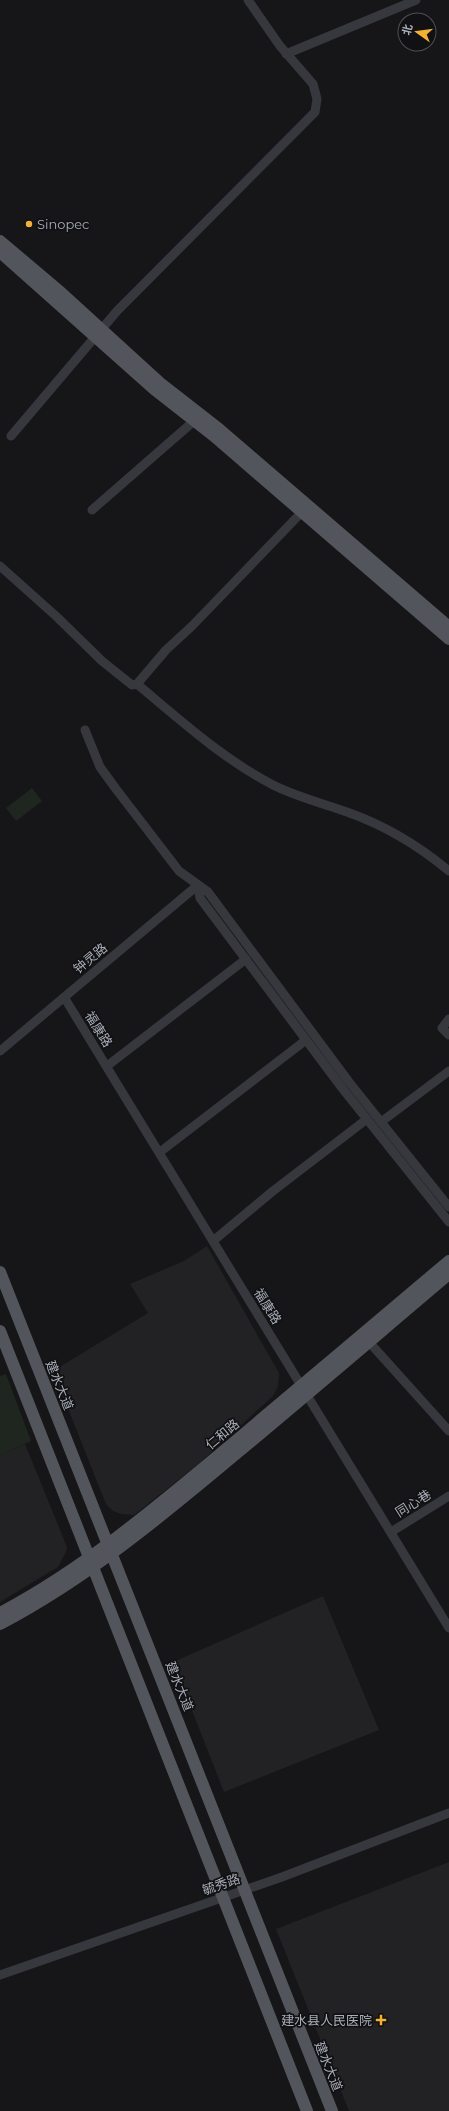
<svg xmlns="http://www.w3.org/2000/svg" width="449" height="2111" font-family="Montserrat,'Noto Sans SC',sans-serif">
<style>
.built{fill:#222225}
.green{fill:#1e261f}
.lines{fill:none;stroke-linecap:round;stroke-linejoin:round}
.minor{stroke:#37383d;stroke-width:9}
.major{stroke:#53555c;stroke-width:12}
.poi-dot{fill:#f2b134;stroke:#111113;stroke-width:1.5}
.labels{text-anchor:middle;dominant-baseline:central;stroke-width:3.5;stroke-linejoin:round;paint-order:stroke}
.poi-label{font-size:13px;fill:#a8adb8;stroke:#111113;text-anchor:start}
.street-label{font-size:13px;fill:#a8adb8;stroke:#111113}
</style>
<rect width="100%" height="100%" fill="#161618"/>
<path class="built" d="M207,1246L279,1373L278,1386L273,1396L197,1465L134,1515L121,1514L113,1511L106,1504L53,1371L148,1313L130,1284L184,1261Z
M25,1444L67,1547L66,1552L58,1567L0,1602V1455Z
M323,1596L379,1730L224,1792L173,1662Z
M449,1862V2111H349L276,1929Z"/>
<path class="green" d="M32,788L42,801L16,821L6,808Z
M6,1374L31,1441L0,1455V1376Z"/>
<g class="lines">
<path class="minor" d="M286,54L416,0
M11,436L117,311L315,112L317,99L313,84L280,46L248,0
M92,510L194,421
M0,566L57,617L102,661L132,685L137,684C180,720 223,759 273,785C297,797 322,803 347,812C384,825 419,846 449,871
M137,684L166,650L192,626L301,513
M85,730L100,767L116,789L179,871L208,892L349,1082L449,1207
M198,885L200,898L342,1088L449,1222
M64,997L449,1628
M449,1019L442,1028L449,1035
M0,1051L198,885
M107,1066L246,959
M381,1122L449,1071
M160,1152L306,1040
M213,1241L273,1191L367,1119
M369,1342L449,1431
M391,1532L449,1496
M0,1975L282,1877L449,1813"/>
<path class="major" d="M0,241L58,290L160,383L219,429L449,627
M0,252L154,389L214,436L449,639
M0,1272L332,2111
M0,1331L307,2111
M0,1613C85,1568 158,1506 232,1444C304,1383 377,1322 449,1261
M0,1624C87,1578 162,1516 237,1453C308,1394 378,1334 449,1274"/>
</g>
<g class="poi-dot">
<circle cx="29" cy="224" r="4"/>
<path d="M379 2014h4v4h4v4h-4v4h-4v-4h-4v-4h4z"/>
</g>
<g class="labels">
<g class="poi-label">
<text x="37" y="224">Sinopec</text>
<text x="372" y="2020" text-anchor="end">建水县人民医院</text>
</g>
<g class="street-label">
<text transform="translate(90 958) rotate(-40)">钟灵路</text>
<text transform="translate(99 1029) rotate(58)">福康路</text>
<text transform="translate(268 1306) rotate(58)">福康路</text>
<text transform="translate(60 1385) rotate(68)">建水大道</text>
<text transform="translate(222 1434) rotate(-40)">仁和路</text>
<text transform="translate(413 1503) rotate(-32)">同心巷</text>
<text transform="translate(180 1686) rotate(68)">建水大道</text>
<text transform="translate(221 1884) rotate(-19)">毓秀路</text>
<text transform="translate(329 2066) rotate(68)">建水大道</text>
</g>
</g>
<g transform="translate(417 32) rotate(284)"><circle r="19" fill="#111113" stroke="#4d4f55"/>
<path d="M0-3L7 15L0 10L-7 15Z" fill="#f2b134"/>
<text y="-6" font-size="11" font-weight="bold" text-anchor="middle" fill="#a8adb8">北</text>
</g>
</svg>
